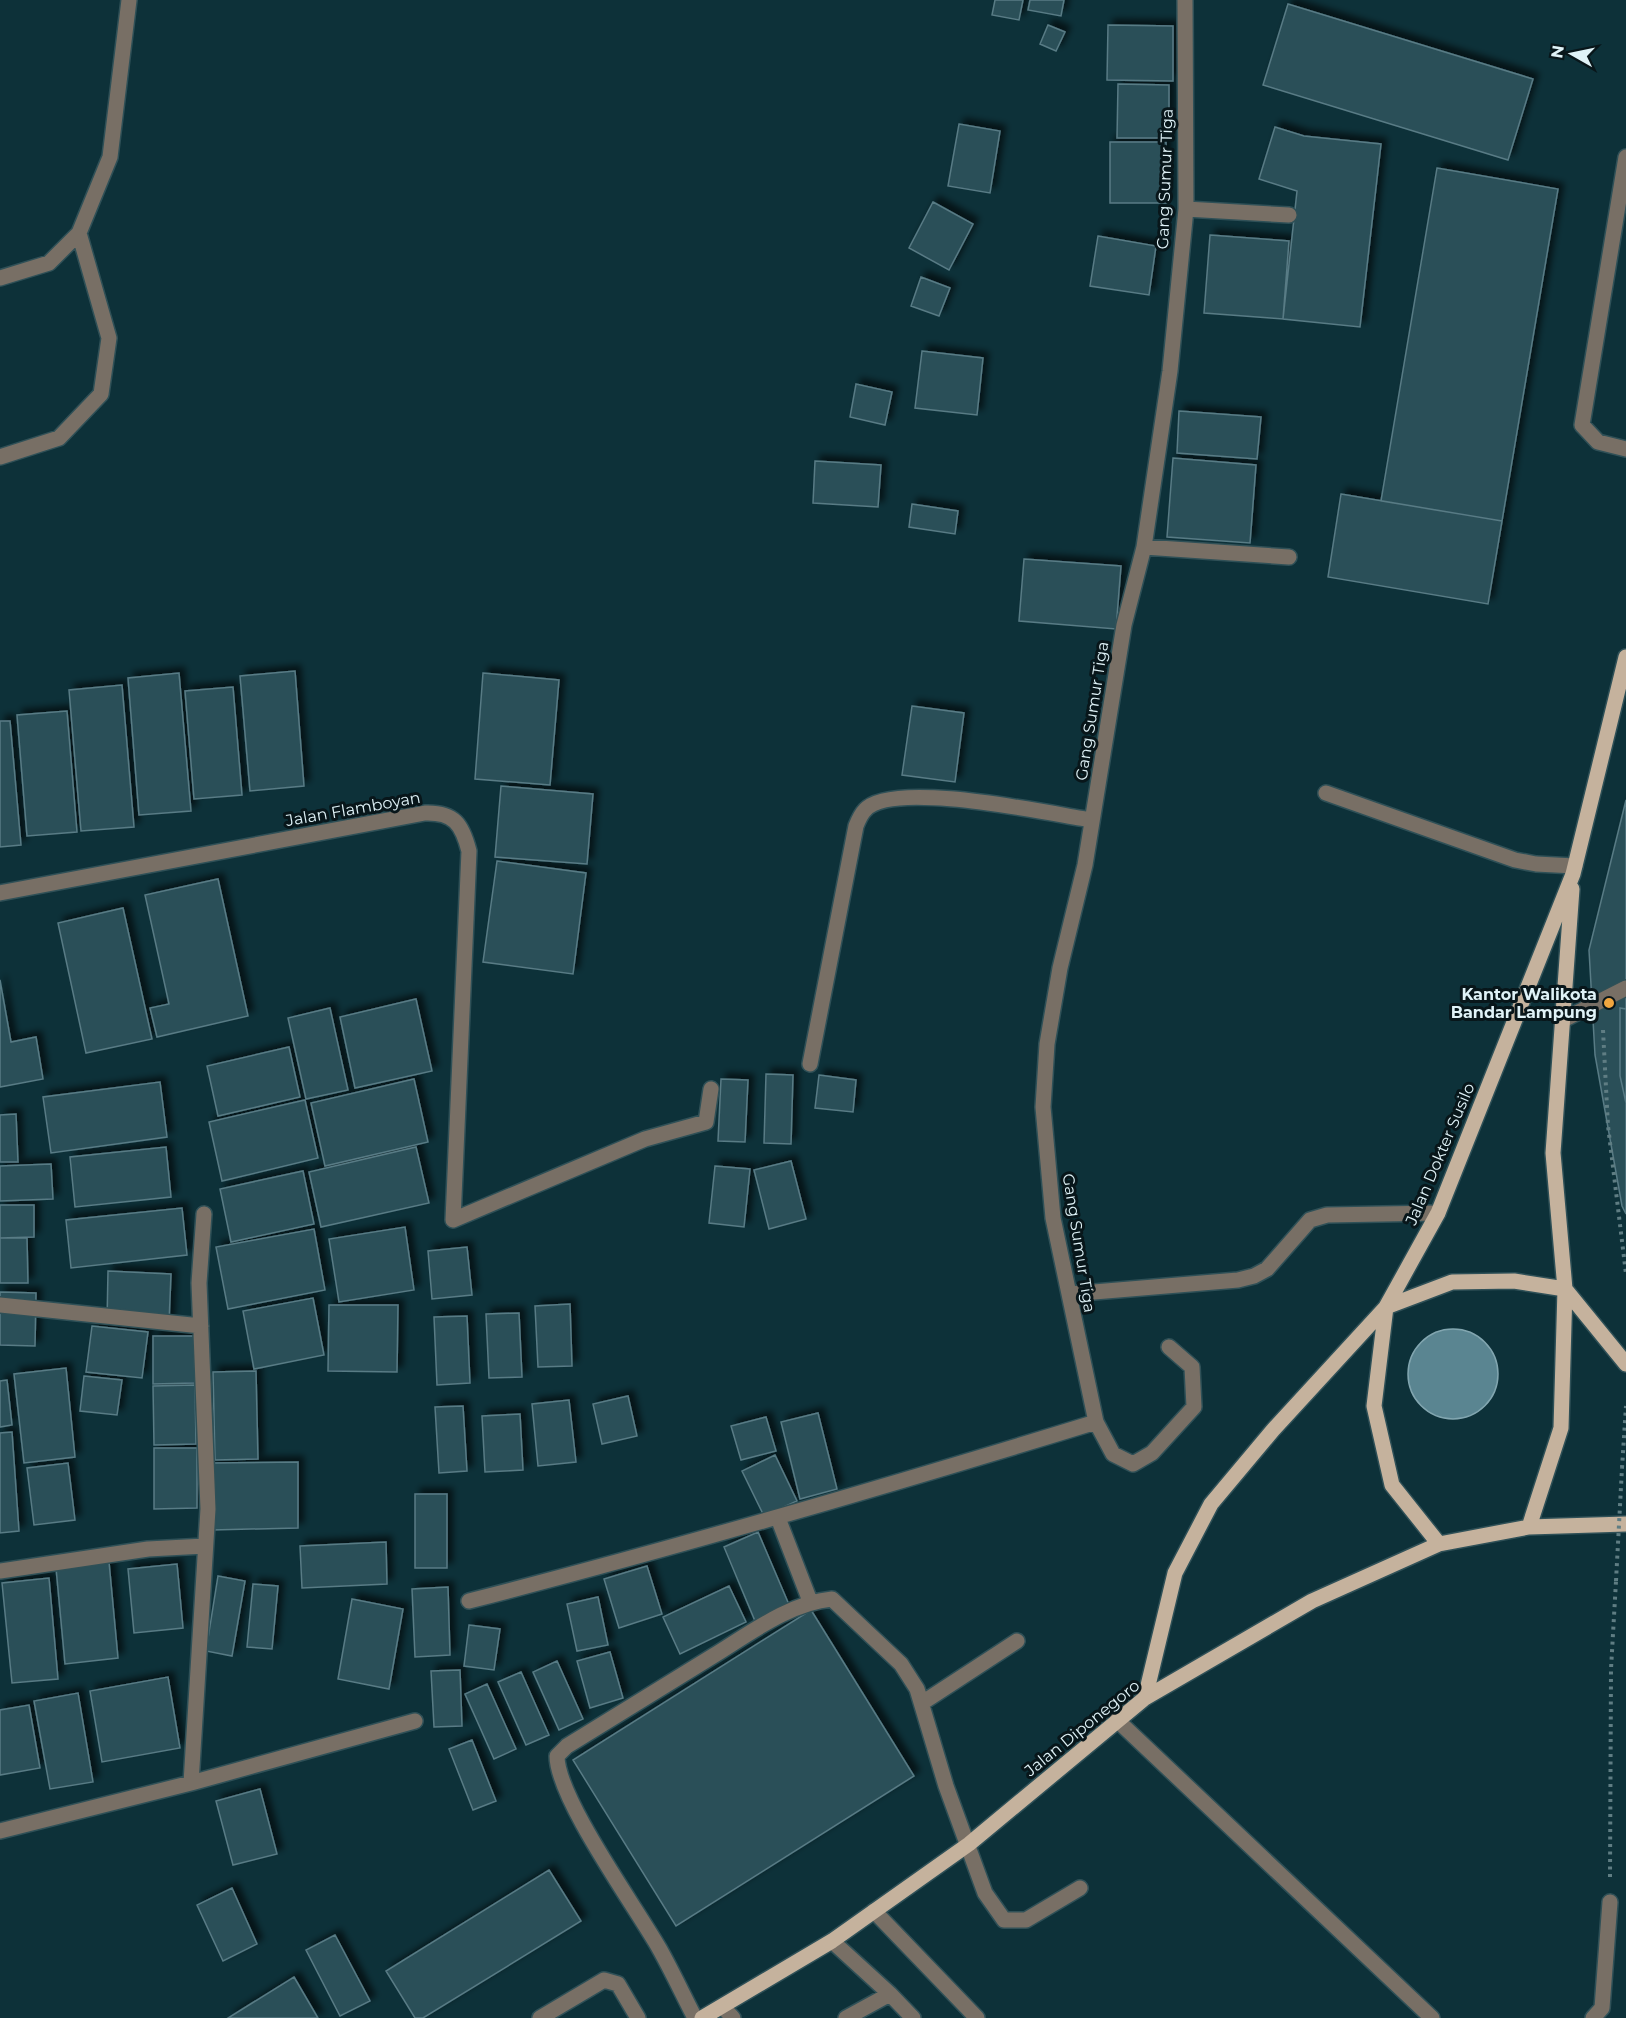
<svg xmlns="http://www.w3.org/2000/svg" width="1626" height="2018" font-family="Montserrat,sans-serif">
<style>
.water{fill:#5a8591;stroke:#82a6b0;stroke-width:1.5}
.building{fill:#2c4f58;stroke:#587b85;stroke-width:1.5;filter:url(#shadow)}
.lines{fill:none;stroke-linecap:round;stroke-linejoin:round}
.minor-casing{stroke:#2f5057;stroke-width:18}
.major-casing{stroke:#2f5057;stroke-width:18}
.path{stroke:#5f7d83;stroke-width:4;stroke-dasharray:3 4.5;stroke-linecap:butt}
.minor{stroke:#786f65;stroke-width:15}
.major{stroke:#c5b29d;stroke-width:15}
.path-bridge{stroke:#5f7d83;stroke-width:4;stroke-dasharray:3 4.5;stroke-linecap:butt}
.poi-dot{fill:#f0a63f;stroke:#08161a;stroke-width:2}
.labels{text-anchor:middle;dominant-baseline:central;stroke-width:6;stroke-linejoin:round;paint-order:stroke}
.street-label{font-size:16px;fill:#dff2f7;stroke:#08161a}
.poi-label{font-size:16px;font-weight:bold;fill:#dff2f7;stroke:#08161a;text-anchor:end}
</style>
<defs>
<filter id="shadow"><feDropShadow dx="5.5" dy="-5.5" stdDeviation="3" flood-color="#0009"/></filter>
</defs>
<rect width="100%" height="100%" fill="#0d3139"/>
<path class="water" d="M1408 1374a45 45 0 1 1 90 0a45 45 0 1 1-90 0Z"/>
<path class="building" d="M995,0H1023L1019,20L992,15Z
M1030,0H1064L1061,16L1028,10Z
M1288,4L1533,79L1508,160L1263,85Z
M1048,25L1065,32L1056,51L1040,44Z
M1108,25L1173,26V81L1107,80Z
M1118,84L1169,85V138H1117Z
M959,124L1000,131L990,193L948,186Z
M1275,127L1304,136L1381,144L1360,327L1283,319L1297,191L1259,179Z
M1110,142H1166V203H1110Z
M1437,168L1558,189L1502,521L1381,501Z
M933,202L973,224L949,270L909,248Z
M1210,235L1289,241L1283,319L1204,313Z
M1098,236L1156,246L1149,295L1090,286Z
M921,277L950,288L939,316L911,306Z
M922,351L983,358L977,415L915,408Z
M856,384L892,392L885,425L850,417Z
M1179,411L1261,417L1257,459L1177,453Z
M1173,458L1256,465L1250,543L1167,537Z
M815,461L881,465L878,507L813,503Z
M1341,494L1502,521L1488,604L1328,577Z
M912,504L958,511L955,534L909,527Z
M1024,559L1121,566L1116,629L1019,621Z
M295,671L304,786L250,791L240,676Z
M179,673L191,811L139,815L128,678Z
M483,673L559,680L550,785L475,779Z
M122,685L134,827L81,831L69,690Z
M233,687L242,795L194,799L185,691Z
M912,706L964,713L955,782L902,775Z
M67,711L77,832L27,836L17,715Z
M0,721H10L21,845L0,847Z
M501,786L593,794L587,864L495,857Z
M1626,800V1214L1622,1206L1595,1055L1589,950Z
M497,861L586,873L573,974L483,962Z
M218,879L248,1016L157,1037L150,1008L169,1004L145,895Z
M123,908L152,1039L86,1053L58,923Z
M0,980L11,1042L36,1037L43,1079L0,1087Z
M416,999L432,1071L355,1088L340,1017Z
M330,1008L348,1090L306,1099L288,1018Z
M1620,1008L1626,1009V1103L1620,1076Z
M289,1047L300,1097L218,1116L207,1066Z
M766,1074L793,1075L791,1144L764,1143Z
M819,1075L856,1080L853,1112L815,1108Z
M414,1079L428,1142L325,1166L311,1103Z
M721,1079L748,1080L745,1142L718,1141Z
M160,1082L167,1137L51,1153L43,1097Z
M305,1100L318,1158L222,1181L209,1122Z
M16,1114L18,1162H0V1115Z
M166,1147L171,1197L75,1207L70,1157Z
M416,1147L429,1203L321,1227L309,1172Z
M791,1161L806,1219L769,1229L754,1170Z
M51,1164L53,1199L0,1201V1166Z
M715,1166L750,1169L744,1227L709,1223Z
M303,1171L314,1224L231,1242L220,1189Z
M0,1205H34V1237L0,1238Z
M182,1208L187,1255L71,1268L66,1220Z
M405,1227L414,1290L339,1302L329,1239Z
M314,1229L325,1290L228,1309L216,1247Z
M0,1238H27L28,1283H0Z
M467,1247L472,1295L432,1299L428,1251Z
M108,1271L171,1274L169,1323L107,1321Z
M0,1292L36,1293L35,1346L0,1345Z
M313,1298L324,1355L254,1369L243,1311Z
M570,1304L572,1366L538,1367L535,1306Z
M329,1305H398L397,1372L328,1371Z
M519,1313L522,1377L489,1378L486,1314Z
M467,1316L470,1383L437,1385L434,1317Z
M92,1326L148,1332L142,1378L86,1372Z
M153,1336H194L195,1383L153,1384Z
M66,1368L75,1457L24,1463L14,1374Z
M256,1371L258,1459L215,1460L213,1372Z
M84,1376L122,1380L117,1415L80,1411Z
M7,1380L12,1425L0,1427V1381Z
M195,1385L196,1444L154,1445L153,1386Z
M628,1396L637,1436L602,1444L593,1404Z
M569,1400L576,1462L538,1466L532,1404Z
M463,1406L467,1471L439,1473L435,1407Z
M818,1413L837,1489L800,1499L781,1422Z
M520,1414L523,1470L485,1472L482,1416Z
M766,1417L776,1451L741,1460L731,1426Z
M12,1432L19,1531L0,1533V1433Z
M154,1448H197V1508L154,1509Z
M775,1455L797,1501L764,1516L742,1471Z
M298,1462V1528L212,1530L211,1463Z
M68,1463L75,1520L34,1525L27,1468Z
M415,1494H447V1568H415Z
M758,1532L790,1607L755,1621L724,1547Z
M386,1542L387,1584L302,1588L300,1546Z
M109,1562L118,1658L65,1664L56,1568Z
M177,1564L183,1628L134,1633L128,1569Z
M647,1566L662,1614L619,1628L604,1579Z
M218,1576L245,1581L232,1656L206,1651Z
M49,1578L58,1679L12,1683L2,1583Z
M253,1584L278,1586L272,1649L247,1647Z
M729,1586L746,1622L680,1654L663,1617Z
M448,1587L450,1655L415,1657L412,1589Z
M598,1597L608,1645L577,1651L567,1604Z
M352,1599L403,1609L389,1689L338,1679Z
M811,1610L914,1776L676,1926L573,1760Z
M469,1625L500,1629L494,1670L464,1666Z
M610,1652L623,1698L590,1708L577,1661Z
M557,1661L583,1719L559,1730L533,1672Z
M460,1670L462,1726L434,1727L431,1671Z
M521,1672L549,1735L526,1745L498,1682Z
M168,1677L180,1748L102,1762L90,1691Z
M487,1684L516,1749L494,1759L465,1694Z
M78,1693L93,1782L50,1789L34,1701Z
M29,1705L40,1768L0,1775V1710Z
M472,1740L496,1801L473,1810L449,1749Z
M260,1789L277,1854L233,1865L216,1801Z
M549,1870L581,1921L423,2018H415L386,1971Z
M232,1888L257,1944L223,1961L197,1905Z
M335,1935L370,2001L340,2016L306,1950Z
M294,1977L318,2018H228Z"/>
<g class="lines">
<defs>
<path id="minor" d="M1626,157L1582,425L1598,442L1626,449
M1186,209L1289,215
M0,278L49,263L79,233L110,157L129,0
M0,457L59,438L101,394L109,338L79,233
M1144,547L1289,557
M1326,793L1515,860L1536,864L1575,866
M0,893L425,813C454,812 462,824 469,851L453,1220L645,1139L706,1122L711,1089
M1565,1019L1626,988
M810,1064L856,826C858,821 861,814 865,810C892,779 1051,814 1092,820
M1070,1294L1238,1280L1254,1276L1267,1269L1310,1220L1327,1215L1438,1213
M0,1305L201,1326
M1169,1347L1192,1367L1194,1407L1152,1453L1133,1464L1113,1454L1096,1422L1053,1218L1043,1107L1047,1044L1060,968L1085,865L1124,625L1144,547L1170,371L1186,209L1185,0
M778,1518L810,1601
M0,1571L148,1549L205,1546
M469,1601C680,1547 888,1486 1096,1422
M922,1703L1017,1641
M1117,1720L1432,2018
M191,1783L208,1509L199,1283L204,1214
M0,1831L191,1783L415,1721
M874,1911L977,2018
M832,1941L890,1994L846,2018
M890,1994L913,2018
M723,2007L733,2018
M540,2018L604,1980L618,1984L638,2018
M695,2018C683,1995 672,1971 659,1948C635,1906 557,1798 557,1756L567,1746C616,1716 664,1686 713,1656C749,1634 789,1603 832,1599L901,1664L917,1689L946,1786L985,1893L1004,1920H1026L1080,1888
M1593,2018L1602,2008L1610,1902"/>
<path id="major" d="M1529,1527L1561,1428L1565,1289L1553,1153L1572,889
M1439,1544L1392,1485L1374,1406L1386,1307L1438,1213L1573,874L1626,657
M1145,1698L1175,1573L1211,1504L1273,1430L1386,1307L1452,1282L1514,1281L1565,1289L1626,1364
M702,2018L832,1941L969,1844L1145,1698L1312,1601L1439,1544L1529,1527L1626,1524"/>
</defs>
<use href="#minor" class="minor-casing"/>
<use href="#major" class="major-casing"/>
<path class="path" d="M1603,1030L1608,1126L1626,1274
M1622,1468L1626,1406
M1610,1877L1611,1669L1616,1581"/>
<use href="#minor" class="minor"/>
<use href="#major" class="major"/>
<path class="path-bridge" d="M1616,1581L1622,1468"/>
</g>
<circle class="poi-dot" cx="1609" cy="1003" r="6"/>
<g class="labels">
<g class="street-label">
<text transform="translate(1165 179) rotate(-88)">Gang Sumur Tiga</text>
<text transform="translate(1092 711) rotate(-81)">Gang Sumur Tiga</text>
<text transform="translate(353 809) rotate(-10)">Jalan Flamboyan</text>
<text transform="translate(1440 1154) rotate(-67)">Jalan Dokter Susilo</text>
<text transform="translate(1079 1243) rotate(81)">Gang Sumur Tiga</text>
<text transform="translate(1082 1728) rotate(-39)">Jalan Diponegoro</text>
</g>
<g class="poi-label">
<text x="1597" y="994">Kantor Walikota<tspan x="1597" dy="18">Bandar Lampung</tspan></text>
</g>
</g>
<g transform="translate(1572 54) rotate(279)" stroke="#08161a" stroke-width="4.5" paint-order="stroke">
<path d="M0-4.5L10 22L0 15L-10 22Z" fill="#dff2f7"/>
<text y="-9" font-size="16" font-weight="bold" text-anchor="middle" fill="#dff2f7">N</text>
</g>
</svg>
